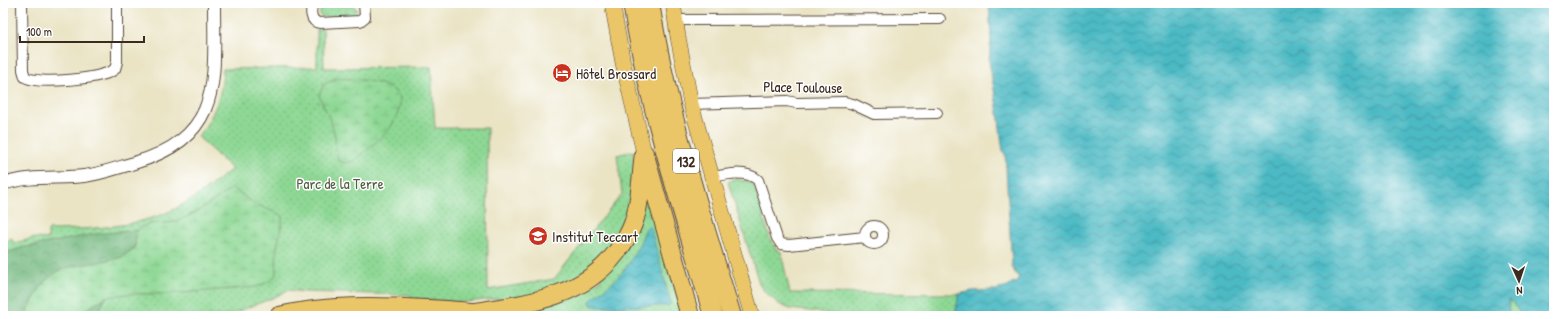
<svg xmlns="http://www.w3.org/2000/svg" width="1557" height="319" font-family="'Patrick Hand',sans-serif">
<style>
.green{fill:url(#green-dots);stroke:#648159}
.forest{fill:url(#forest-crowns);stroke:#56714e}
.wetland{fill:url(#wetland-marsh);stroke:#648159}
.water{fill:url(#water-waves);stroke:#447271}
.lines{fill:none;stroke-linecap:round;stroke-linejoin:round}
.minor-casing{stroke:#554637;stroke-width:12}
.tertiary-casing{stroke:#554637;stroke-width:14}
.primary-casing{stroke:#554637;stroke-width:16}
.motorway-casing{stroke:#554637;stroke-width:20}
.minor{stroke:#fff;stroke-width:10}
.tertiary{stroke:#fff;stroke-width:12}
.primary{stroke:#ebc669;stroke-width:15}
.motorway{stroke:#ebc669;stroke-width:18}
.labels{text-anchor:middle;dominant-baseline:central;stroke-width:3;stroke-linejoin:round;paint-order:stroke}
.shield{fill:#fff;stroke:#766a62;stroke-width:1}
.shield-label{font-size:14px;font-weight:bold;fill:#3b2a1e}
.poi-label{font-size:15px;fill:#3b2a1e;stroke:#fff;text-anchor:start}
.street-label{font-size:15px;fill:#3b2a1e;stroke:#fff}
.park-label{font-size:15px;fill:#545e41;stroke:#fff}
</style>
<defs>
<pattern id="green-dots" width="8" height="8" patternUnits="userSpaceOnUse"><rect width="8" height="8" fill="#8ed894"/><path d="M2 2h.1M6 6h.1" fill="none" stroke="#7bba7f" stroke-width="1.8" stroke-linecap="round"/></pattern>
<pattern id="forest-crowns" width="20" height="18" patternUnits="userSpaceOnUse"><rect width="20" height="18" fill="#72b87e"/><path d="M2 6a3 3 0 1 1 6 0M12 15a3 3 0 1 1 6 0" fill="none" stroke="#5f9667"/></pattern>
<pattern id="wetland-marsh" width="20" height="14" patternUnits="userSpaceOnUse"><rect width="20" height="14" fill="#8ed894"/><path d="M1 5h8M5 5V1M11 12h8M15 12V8" fill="none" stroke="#7bba7f"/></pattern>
<pattern id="water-waves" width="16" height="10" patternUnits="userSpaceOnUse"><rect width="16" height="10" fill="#4cbac4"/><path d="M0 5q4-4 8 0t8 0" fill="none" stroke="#40979f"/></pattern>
</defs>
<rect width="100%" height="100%" fill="#fff"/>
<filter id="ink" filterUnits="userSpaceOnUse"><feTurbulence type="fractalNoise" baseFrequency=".025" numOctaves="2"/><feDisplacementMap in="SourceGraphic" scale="8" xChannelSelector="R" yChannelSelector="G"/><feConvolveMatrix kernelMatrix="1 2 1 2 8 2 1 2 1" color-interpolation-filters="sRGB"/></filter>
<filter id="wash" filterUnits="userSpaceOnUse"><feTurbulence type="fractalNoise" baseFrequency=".012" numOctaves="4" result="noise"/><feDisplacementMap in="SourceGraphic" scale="16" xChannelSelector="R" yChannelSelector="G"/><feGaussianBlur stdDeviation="0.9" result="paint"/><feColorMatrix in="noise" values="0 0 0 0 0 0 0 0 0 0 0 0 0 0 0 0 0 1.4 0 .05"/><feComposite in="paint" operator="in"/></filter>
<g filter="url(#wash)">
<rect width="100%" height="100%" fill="#eae4c5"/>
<path class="green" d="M325,5L353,6L356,8L357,12L353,16L351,17H322L320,15V8Z
M317,29H323L324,68L431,67L435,128H487L488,290L554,279L622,194L617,155L633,151L636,184L622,235L580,280L515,300L496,299L466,302L411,299V295L305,292L288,290L275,297L226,316H3V244L11,238L14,243L35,238L48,239V230C88,229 129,228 166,213C190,203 213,184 232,169L198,137C213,118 223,94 223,69L317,67Z
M734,179L751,182L755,187L770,239L776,250L781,252L790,293L959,294L955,316H852L790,309L779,304L765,292L759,283L728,182Z
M645,186L685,316H541L517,315V312L599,282Z
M1509,297L1522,316H1508Z"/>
<path class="forest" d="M139,230L136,236L135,248L120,258L96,264L34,298L27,311L28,316H3V254L21,248L95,234Z
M106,297L97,316H79L85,310Z"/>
<path class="wetland" d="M336,78C353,79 386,80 398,94C404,103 395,121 390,128C387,133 358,159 353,161C351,162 347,162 344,163L338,160C336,152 336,145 335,138C333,123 325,109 319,96L323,85Z
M232,188L253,203L283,216C281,227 279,237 277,248C274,271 285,277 256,287L168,294H127L106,297L85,310L79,316H28L27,311L44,282L61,269L120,258L135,248C136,242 135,235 138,230C147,220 162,225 173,222C195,216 214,200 232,188Z"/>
<path class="water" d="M989,3H1554V316H1522L1509,298L1508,316H955L959,294L972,291L996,290L1008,287L1013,282L1016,283L1019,276L1016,275L1012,266L1005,153L1003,152L998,112L989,61L991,38Z
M650,225L671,304L668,306L599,307L591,305L590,301C597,294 607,288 614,281C629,267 639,247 646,228Z"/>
</g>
<g filter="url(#ink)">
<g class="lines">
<defs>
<path id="minor" d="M22,3L23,70L25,77C37,85 104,79 115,69L117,62V3
M313,3C310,11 310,22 320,23L360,21L365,17L364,3
M675,20L940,19
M691,104L787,101L796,103L845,102L853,104L874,114L937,113
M713,177C727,174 746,170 758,180L777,238L781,244L789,245L865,237
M865 235a9 9 0 1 1 18 0a9 9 0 1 1-18 0Z"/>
<path id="tertiary" d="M3,184C30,175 57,179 84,176C101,174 117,168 134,163C224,136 214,81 214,3"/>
<path id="primary" d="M612,3L623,63L644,153
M673,3L678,37L691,104L752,316"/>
<path id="motorway" d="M632,3C649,110 683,212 713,316
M650,3C667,110 701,213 732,316
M646,159L690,316
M475,312C526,304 582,298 616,253C623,244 629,235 633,224C641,202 641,176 644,153
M279,316C328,305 376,306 426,309C446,310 467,311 487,314"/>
</defs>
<use href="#minor" class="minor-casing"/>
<use href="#tertiary" class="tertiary-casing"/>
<use href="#primary" class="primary-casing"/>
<use href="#motorway" class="motorway-casing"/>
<use href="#minor" class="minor"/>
<use href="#tertiary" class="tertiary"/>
<use href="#primary" class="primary"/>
<use href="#motorway" class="motorway"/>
</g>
</g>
<defs>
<symbol id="hotel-disc" viewBox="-11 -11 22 22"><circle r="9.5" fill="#c8321e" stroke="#fff"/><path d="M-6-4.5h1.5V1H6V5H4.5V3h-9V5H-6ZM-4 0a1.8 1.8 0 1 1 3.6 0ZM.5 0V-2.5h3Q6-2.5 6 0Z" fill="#fff"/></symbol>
<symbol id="university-disc" viewBox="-11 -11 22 22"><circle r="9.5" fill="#c8321e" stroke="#fff"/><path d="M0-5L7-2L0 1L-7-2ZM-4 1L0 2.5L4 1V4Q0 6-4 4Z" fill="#fff"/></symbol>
</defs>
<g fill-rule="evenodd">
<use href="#hotel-disc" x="551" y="62" width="22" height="22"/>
<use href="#university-disc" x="527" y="225" width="22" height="22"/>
</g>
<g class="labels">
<rect class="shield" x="673" y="149" width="26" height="24" rx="3"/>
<g class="shield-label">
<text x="686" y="161">132</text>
</g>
<g class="poi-label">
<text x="576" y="73">Hôtel Brossard</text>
<text x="552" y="236">Institut Teccart</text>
</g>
<g class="street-label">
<text transform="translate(803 87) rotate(1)">Place Toulouse</text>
</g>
<g class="park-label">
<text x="340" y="183">Parc de la Terre</text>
</g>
</g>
<rect width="1557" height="319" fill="none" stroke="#fff" stroke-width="16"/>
<g transform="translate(1519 281) rotate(177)" stroke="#ffffff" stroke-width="3" paint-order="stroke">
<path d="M0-3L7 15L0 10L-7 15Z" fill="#3b2a1e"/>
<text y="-6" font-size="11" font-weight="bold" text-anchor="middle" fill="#3b2a1e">N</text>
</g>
<path d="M20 36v6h124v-6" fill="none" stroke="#3b2a1e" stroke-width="2"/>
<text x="26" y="36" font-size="12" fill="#3b2a1e" stroke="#ffffff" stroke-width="3" paint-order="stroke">100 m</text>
</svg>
